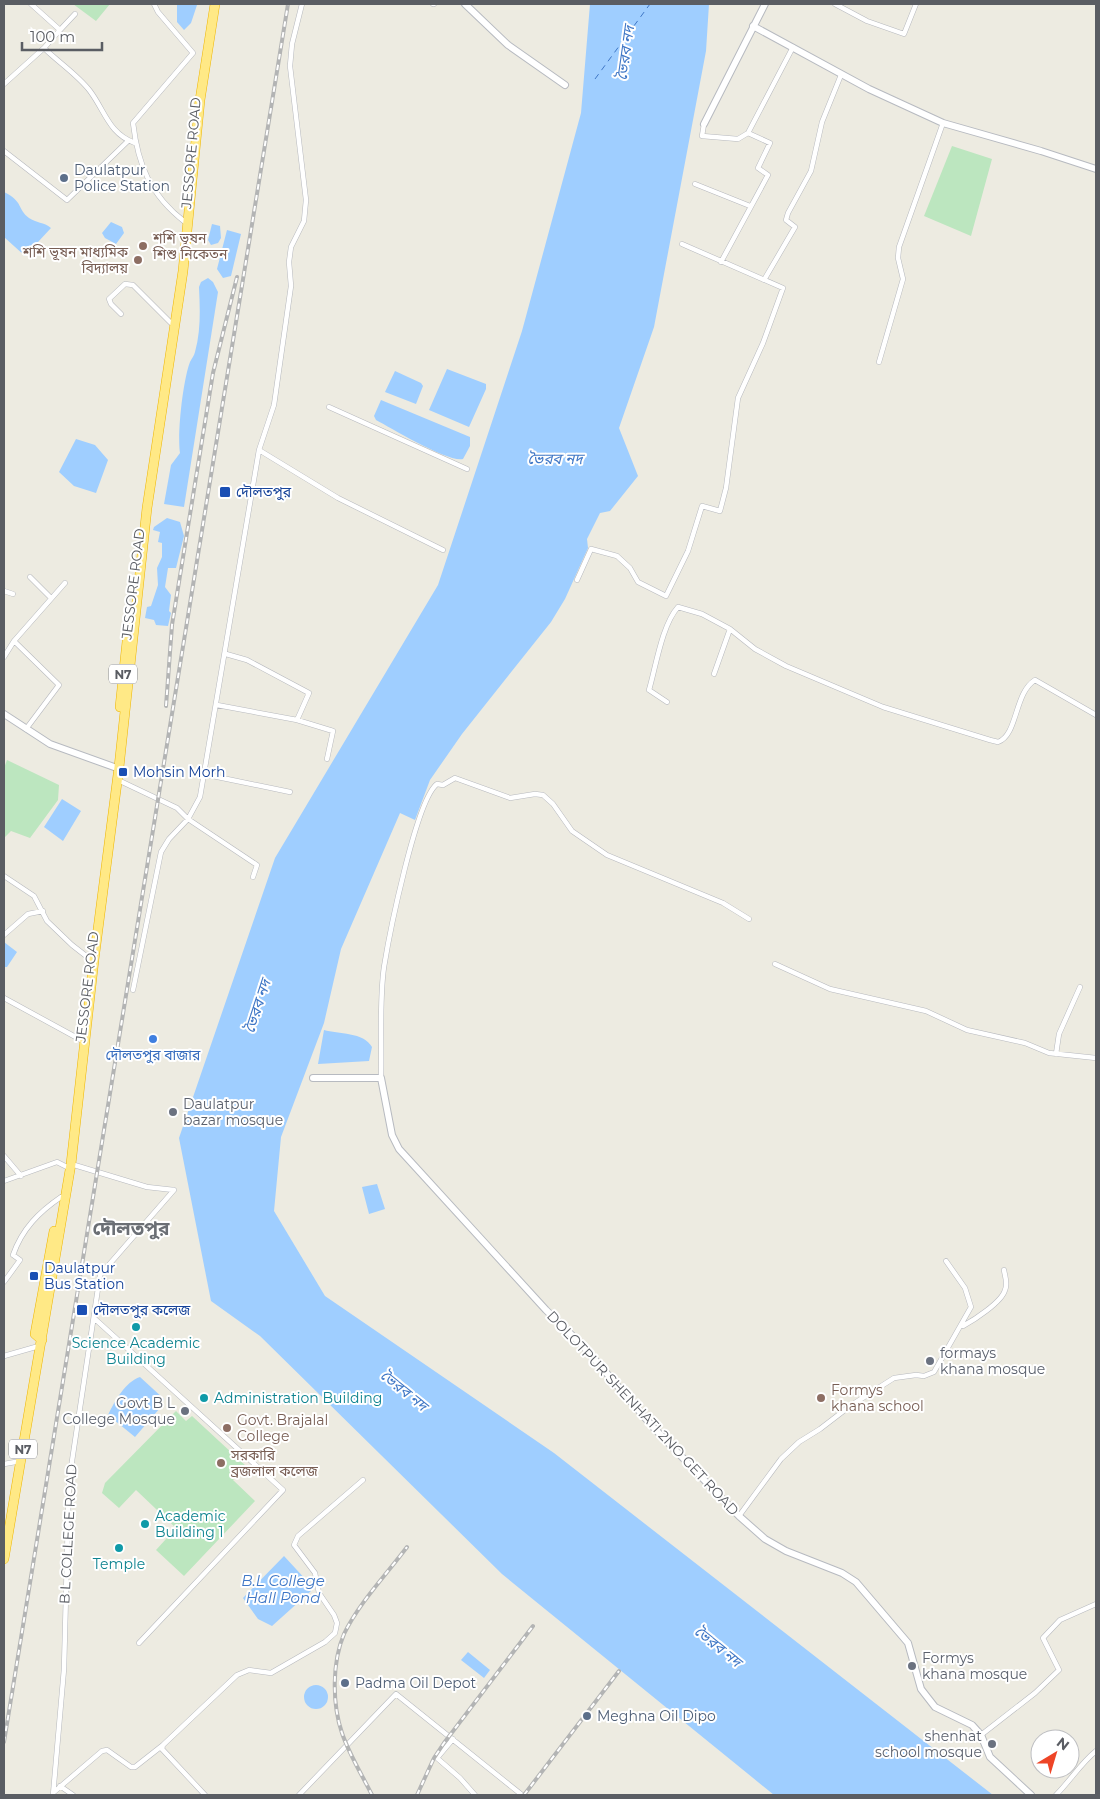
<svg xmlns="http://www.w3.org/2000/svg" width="1100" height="1799" font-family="Montserrat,'Noto Sans Bengali',sans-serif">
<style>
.green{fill:#bce6bf}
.water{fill:#9fceff}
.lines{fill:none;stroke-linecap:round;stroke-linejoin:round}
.ferry{stroke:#3f77c6;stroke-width:1;stroke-dasharray:6 5;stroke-linecap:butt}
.street-casing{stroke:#b7b9be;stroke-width:5.5}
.secondary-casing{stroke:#b7bac0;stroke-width:8}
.highway-casing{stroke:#eeb500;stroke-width:10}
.street{stroke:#fff;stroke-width:4.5}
.secondary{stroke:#fff;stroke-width:6}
.highway{stroke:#ffe986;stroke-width:9}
.rail-casing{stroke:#b3b4b4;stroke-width:4}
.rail{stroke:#fff;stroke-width:2;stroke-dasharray:5.5;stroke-linecap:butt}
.service-dot{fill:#5c6f8a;stroke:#fff;stroke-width:2}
.education-dot{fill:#8d6e63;stroke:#fff;stroke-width:2}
.transit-dot{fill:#1a4fb4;stroke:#fff;stroke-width:2}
.shop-dot{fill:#3f7fe0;stroke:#fff;stroke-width:2}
.worship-dot{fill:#6b7280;stroke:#fff;stroke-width:2}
.culture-dot{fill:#0f9aa8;stroke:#fff;stroke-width:2}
.labels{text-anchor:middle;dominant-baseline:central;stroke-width:4;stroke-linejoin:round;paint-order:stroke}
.shield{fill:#fff;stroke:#8c8e92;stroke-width:1}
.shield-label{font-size:12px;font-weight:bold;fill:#5a5d63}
.street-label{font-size:14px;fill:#5a5d63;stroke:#fff}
.service-label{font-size:14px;fill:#4e5e75;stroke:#fff;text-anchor:start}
.education-label{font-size:14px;fill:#785e54;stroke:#fff;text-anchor:start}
.transit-label{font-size:14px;fill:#164399;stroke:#fff;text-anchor:start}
.shop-label{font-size:14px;fill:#366cbe;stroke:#fff}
.worship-label{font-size:14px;fill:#5b616d;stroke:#fff;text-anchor:start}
.culture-label{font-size:14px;fill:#0d838f;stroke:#fff}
.water-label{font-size:15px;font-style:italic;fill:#3f77c6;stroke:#fff}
.district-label{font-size:19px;font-weight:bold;fill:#6b6f75;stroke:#fff}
</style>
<rect width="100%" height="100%" fill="#edebe1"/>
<path class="green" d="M73,4H110L96,21Z
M952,146L992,159L971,236L924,216Z
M7,760L59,785L58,800L30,838L11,831L4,838V768Z
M176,1411L186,1421L192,1416L246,1466L233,1480L255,1501L184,1576L156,1550L176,1528L136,1490L119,1508L102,1493L105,1483Z"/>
<path class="water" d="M177,4L197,5L191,23L184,30L177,22Z
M590,4H709L706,51L654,327L619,428L638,476L610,511L600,513L587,539L588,548L565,599L551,622L462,734L430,780L415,820L400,813L341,949L324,1023L281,1137L274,1211L325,1296L554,1453L993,1795H774L502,1574L260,1336L211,1301L179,1138L275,858L438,585L522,331L581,113Z
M4,192C24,202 17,209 29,218C36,223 44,222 51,228L25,256L4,237Z
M111,222L122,227L124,233L116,244L105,238L102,233Z
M212,224L220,226L221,238L218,243L211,245L208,240Z
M227,230L241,234L231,276L223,278L217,269Z
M208,278L213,282L218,292L184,507L164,504L171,465L180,453C177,434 183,380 190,362C192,358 194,356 195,352C201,330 200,309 199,287L201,282Z
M447,369L486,384V389L469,427L429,410Z
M395,371L421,383L423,386L416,404L385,392Z
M381,400L470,437V446L463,459C449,463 391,428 376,420L374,416Z
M76,439L95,445L108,460L96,493L74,486L59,472Z
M167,518L180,522L184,536L176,568H168L165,587L171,595L169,611L171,613L168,626L156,625L154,620L145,618L147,607L151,606L158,585L157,568L162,557V543L158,542L160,532L153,530L154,527Z
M62,799L81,811L63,841L44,827Z
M4,942L17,952L7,967H4Z
M324,1030C338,1034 364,1032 372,1047L369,1061L318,1064Z
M377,1184L385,1209L369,1214L362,1187Z
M140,1377L164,1399L160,1408L135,1437L108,1415C115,1401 125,1382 140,1377Z
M284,1556L308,1582L311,1591L272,1626L258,1619L243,1598Z
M468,1652L490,1670L484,1678L461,1660Z
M304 1697a12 12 0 1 1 24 0a12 12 0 1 1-24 0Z"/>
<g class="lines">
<path class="ferry" d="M595,79L650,4"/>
<defs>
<path id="street" d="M31,4L60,30L44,48C58,62 78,75 90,91C105,111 109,134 135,143
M154,4L158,12L193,53L133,123C138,165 150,195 185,222
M433,4H434
M835,4L867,21L904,34L916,4
M60,30L75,14
M4,84L44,48
M704,124L702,136L738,139L748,133
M4,151L67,200L128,141
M695,184L750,206
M721,262L768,175L758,168L770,143L748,133L793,47
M764,280L795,227L786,220L788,213L811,171L822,122L841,75
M121,314L111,304L109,299L125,284L133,285L171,323
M879,362L903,279L898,258L899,247L943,123
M329,407L467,469
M259,450L338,498L443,550
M30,577L51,598
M577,580L591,549L617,556L630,568L638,582L666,596L688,551L702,506L720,511L726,488L738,398L763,343L783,288L682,244
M4,591L13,594
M226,654L247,660L309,693L297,720
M4,657L14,641
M714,674L730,629
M667,702L649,690C656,666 662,625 678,607L702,614L730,629L755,649L786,666L883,707L990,740L998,742C1018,735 1014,693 1035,680L1096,715
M217,705L297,720L333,731L327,759
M26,729L59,685L14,641L65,583
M203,774L290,792
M118,780L177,808L188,819L257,865L253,877
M4,876L34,896L47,921L72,945L90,959
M4,935L28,914L43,911
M775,964L830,989L926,1011L967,1030L1025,1043L1049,1053L1096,1058
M133,990L161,852L169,839L188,819L200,797L259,450L274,405L291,286L289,262L291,247L304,221L306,200L290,66L292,44L302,4
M4,998L81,1040
M1056,1054L1059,1034L1080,987
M381,1078C382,1042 379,1002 384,967C389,936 416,800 437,784L443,785L455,778L510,798L535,794L543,795L553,804L572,831L607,855L723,903L749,919
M4,1156L21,1176
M4,1181L57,1162L67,1167L71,1164L147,1187L174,1190
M4,1282L20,1260L13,1255C22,1229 39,1212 61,1197
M95,1319L283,1490L139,1643
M963,1326C974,1320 1002,1302 1005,1290C1008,1283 1005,1277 1004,1270
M4,1356L39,1346
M4,1464L21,1461
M739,1516L781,1459L799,1442L820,1429L850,1406L894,1378L916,1375L924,1376L934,1372L971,1307L965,1288L946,1261
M981,1735L1035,1693L1059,1670L1043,1638L1060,1620L1096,1604
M453,1739L437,1758L460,1778L475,1795
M60,1786L73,1795
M54,1792L102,1751L107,1750L131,1767H135L163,1745
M53,1795L64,1669L69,1481L100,1275L174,1190
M205,1795L162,1749L163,1745L237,1675L249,1670L271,1673L325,1642L335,1633L337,1623L334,1615L319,1593L315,1573L294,1545L298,1536L363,1480
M299,1795L396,1694L522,1795
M1056,1795C1070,1781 1081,1763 1096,1751"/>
<path id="secondary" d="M465,4L508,45L565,85
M753,26L869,89L943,123L1041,151L1096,169
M704,124L765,4
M4,714L50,744L114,767
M313,1078H381L392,1135L399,1149L546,1310L584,1347L653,1427L739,1516L765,1539L786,1551L842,1573L856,1582L908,1643L921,1689L935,1707L972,1725L981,1735L990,1757L1031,1795"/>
<path id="highway" d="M120,707L129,623
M42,1340L35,1334L54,1231
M4,1559L71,1164L94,960L119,767L147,508L183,271L200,100L215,4"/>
</defs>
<use href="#street" class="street-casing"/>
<use href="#secondary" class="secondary-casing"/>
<use href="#highway" class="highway-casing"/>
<use href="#street" class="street"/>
<use href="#secondary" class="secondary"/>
<use href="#highway" class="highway"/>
<defs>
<path id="rail" d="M166,706L172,625L213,373L237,277
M4,1742L288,4
M372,1795C362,1775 349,1754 342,1733C332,1704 332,1662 344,1634C359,1603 386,1575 407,1547
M417,1795L434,1758L444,1743L533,1626
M524,1795L619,1671"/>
</defs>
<use href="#rail" class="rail-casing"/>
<use href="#rail" class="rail"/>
</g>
<g class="service-dot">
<circle cx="64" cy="178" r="5"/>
<circle cx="345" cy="1683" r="5"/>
<circle cx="587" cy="1716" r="5"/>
</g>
<g class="education-dot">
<circle cx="143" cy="246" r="5"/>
<circle cx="138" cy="260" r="5"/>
<circle cx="821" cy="1398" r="5"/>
<circle cx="227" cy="1428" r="5"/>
<circle cx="221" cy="1463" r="5"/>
</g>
<g class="transit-dot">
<rect x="219" y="486" width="12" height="12" rx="2.5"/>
<rect x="118" y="767" width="10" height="10" rx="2.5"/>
<rect x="29" y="1271" width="10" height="10" rx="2.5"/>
<rect x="76" y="1304" width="12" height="12" rx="2.5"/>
</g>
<circle class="shop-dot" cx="153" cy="1039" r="5"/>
<g class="worship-dot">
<circle cx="173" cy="1112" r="5"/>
<circle cx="930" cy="1361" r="5"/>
<circle cx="185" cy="1411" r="5"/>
<circle cx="912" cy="1666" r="5"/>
<circle cx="992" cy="1744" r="5"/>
</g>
<g class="culture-dot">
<circle cx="136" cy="1327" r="5"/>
<circle cx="204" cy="1398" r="5"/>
<circle cx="145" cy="1524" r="5"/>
<circle cx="119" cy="1548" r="5"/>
</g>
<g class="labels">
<g class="shield">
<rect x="109" y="664.5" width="28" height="19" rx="4"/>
<rect x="9" y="1439.5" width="28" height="19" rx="4"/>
</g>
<g class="shield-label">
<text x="123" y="674">N7</text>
<text x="23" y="1449">N7</text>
</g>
<g class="street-label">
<text transform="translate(191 153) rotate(-85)">JESSORE ROAD</text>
<text transform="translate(133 584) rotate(-83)">JESSORE ROAD</text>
<text transform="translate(87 987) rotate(-83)">JESSORE ROAD</text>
<text transform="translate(643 1413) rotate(47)">DOLOTPUR SHENHATI 2NO GET ROAD</text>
<text transform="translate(68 1534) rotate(-87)">B L COLLEGE ROAD</text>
</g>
<g class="service-label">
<text x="74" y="170">Daulatpur<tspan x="74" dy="16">Police Station</tspan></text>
<text x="355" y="1683">Padma Oil Depot</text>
<text x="597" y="1716">Meghna Oil Dipo</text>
</g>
<g class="education-label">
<text x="153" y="238">শশি ভূষন<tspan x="153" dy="16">শিশু নিকেতন</tspan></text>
<text x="128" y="252" text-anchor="end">শশি ভূষন মাধ্যমিক<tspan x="128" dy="16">বিদ্যালয়</tspan></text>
<text x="831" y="1390">Formys<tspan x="831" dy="16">khana school</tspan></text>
<text x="237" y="1420">Govt. Brajalal<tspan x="237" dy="16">College</tspan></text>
<text x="231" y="1455">সরকারি<tspan x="231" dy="16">ব্রজলাল কলেজ</tspan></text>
</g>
<g class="transit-label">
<text x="236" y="492">দৌলতপুর</text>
<text x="133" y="772">Mohsin Morh</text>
<text x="44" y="1268">Daulatpur<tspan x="44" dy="16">Bus Station</tspan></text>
<text x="93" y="1310">দৌলতপুর কলেজ</text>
</g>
<g class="shop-label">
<text x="153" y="1055">দৌলতপুর বাজার</text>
</g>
<g class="worship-label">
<text x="183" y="1104">Daulatpur<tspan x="183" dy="16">bazar mosque</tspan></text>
<text x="940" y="1353">formays<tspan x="940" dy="16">khana mosque</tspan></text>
<text x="175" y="1403" text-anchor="end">Govt B L<tspan x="175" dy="16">College Mosque</tspan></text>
<text x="922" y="1658">Formys<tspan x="922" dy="16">khana mosque</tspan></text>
<text x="982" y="1736" text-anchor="end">shenhat<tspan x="982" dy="16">school mosque</tspan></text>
</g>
<g class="culture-label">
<text x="136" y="1343">Science Academic<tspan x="136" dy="16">Building</tspan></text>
<text x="214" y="1398" text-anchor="start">Administration Building</text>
<text x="155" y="1516" text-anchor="start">Academic<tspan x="155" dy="16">Building 1</tspan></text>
<text x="119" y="1564">Temple</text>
</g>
<g class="water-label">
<text transform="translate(625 53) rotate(-82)">ভৈরব নদ</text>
<text x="555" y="458">ভৈরব নদ</text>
<text transform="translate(257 1006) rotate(-72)">ভৈরব নদ</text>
<text transform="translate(404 1390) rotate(39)">ভৈরব নদ</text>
<text x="283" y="1580">B.L College<tspan x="283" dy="17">Hall Pond</tspan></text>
<text transform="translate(718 1646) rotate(39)">ভৈরব নদ</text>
</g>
<g class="district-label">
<text x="131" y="1228">দৌলতপুর</text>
</g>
</g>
<rect width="1100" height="1799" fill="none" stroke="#5a5d63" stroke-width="10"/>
<g transform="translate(1055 1754) rotate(38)"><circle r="24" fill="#ffffff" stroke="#bdbec1"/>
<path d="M0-4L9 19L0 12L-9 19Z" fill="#ee4527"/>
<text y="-8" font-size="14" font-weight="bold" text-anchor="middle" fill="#5a5d63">N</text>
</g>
<path d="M22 42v8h80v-8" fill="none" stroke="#5a5d63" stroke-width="2.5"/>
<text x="30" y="42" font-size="15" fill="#5a5d63" stroke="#ffffff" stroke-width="4" paint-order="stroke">100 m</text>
</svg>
